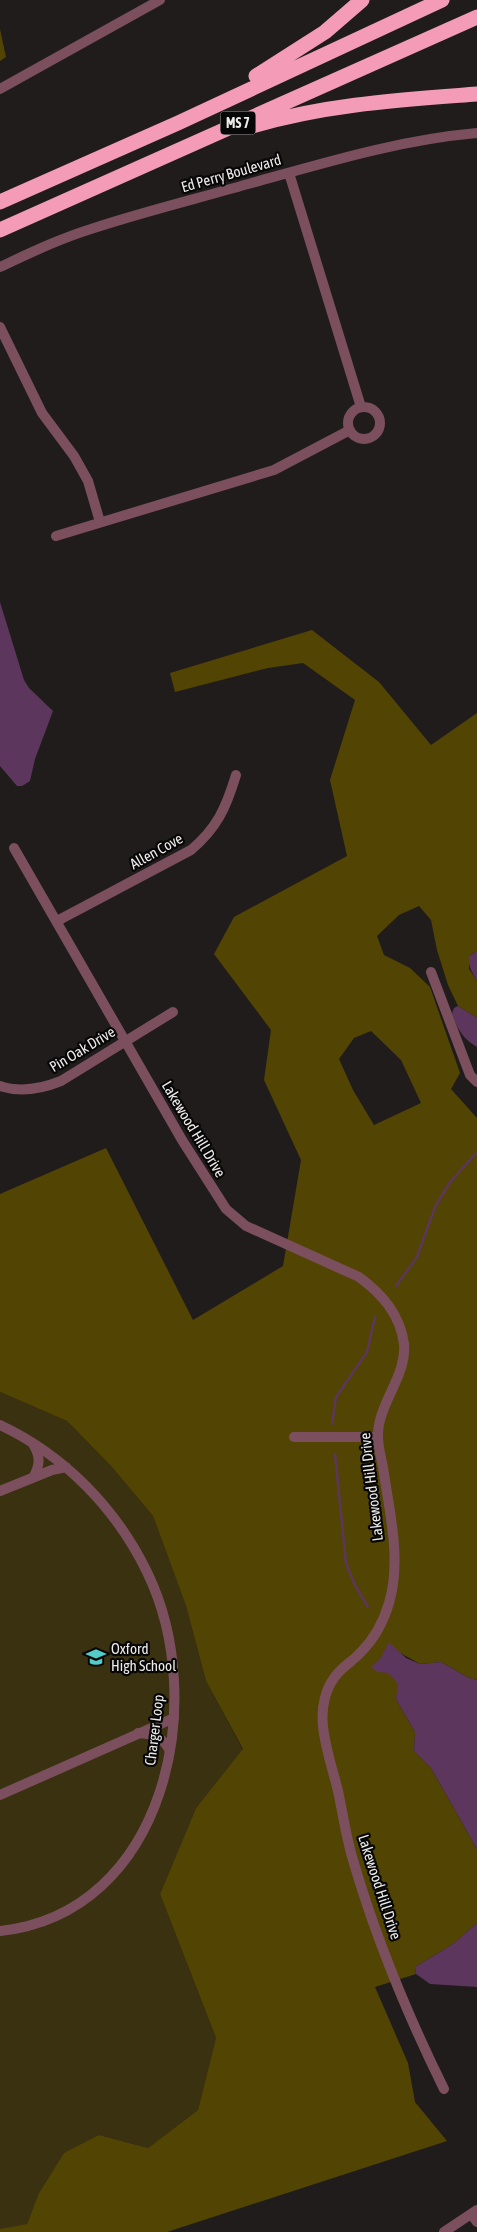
<svg xmlns="http://www.w3.org/2000/svg" width="477" height="2232" font-family="'Asap Condensed',sans-serif">
<style>
.green{fill:#393110}
.forest{fill:#524402;fill-rule:evenodd}
.water{fill:#5c365c}
.lines{fill:none;stroke-linecap:round;stroke-linejoin:round}
.stream{stroke:#5c365c;stroke-width:2.5}
.minor{stroke:#7b4f5d;stroke-width:10}
.motorway{stroke:#f49bb8;stroke-width:15}
.labels{text-anchor:middle;dominant-baseline:central;stroke-width:4.5;stroke-linejoin:round;paint-order:stroke}
.shield{fill:#080707;stroke:#a8a7a6;stroke-width:1}
.shield-label{font-size:14px;font-weight:bold;fill:#edebea}
.street-label{font-size:15px;fill:#edebea;stroke:#080707}
.poi-label{font-size:15px;fill:#edebea;stroke:#080707;text-anchor:start}
</style>
<rect width="100%" height="100%" fill="#201c1c"/>
<path class="green" d="M0,1392L67,1421L111,1466L153,1516L186,1606L206,1681L243,1750L196,1808L160,1894L216,2038L198,2110L148,2148L99,2135L38,2195L24,2232H0Z"/>
<path class="forest" d="M0,29L6,57L0,61Z
M312,630L379,682L431,745L477,713V951L469,956V969L477,980V1018L458,1006L448,985L437,950L431,920L419,906L399,915L377,936L384,955L410,968L430,987L460,1073L451,1089L477,1118V1680L469,1678L441,1662L420,1664L395,1650L377,1672H388L399,1684L396,1699L415,1732L414,1751L431,1768L477,1849V1923L453,1944L415,1967L416,1974L375,1987L408,2063L415,2102L447,2141L167,2232H0V2229L27,2224L38,2195L64,2153L99,2135L148,2148L198,2110L216,2038L160,1894L196,1808L243,1749L206,1681L186,1606L153,1516L111,1466L67,1421L0,1392V1194L106,1148L193,1320L283,1266L301,1160L264,1080L271,1030L214,954L234,917L347,856L330,780L355,700L303,663L268,668L175,692L170,673ZM371,1031L401,1060L421,1103L374,1125L353,1090L339,1059L354,1038Z"/>
<path class="water" d="M0,602L24,680L29,688L53,711L35,759L30,781L22,786H17L0,766Z
M477,951V980C471,971 468,966 469,956Z
M458,1006L477,1018V1047C463,1039 457,1029 452,1013L454,1008Z
M389,1642L406,1658L420,1664L441,1662L469,1678L477,1680V1849L431,1768L414,1751L415,1732L396,1699L398,1684L388,1673L377,1672L371,1667L380,1659Z
M477,1923V1987L430,1984L416,1974L415,1967L453,1944Z"/>
<g class="lines">
<path class="stream" d="M396,1286L417,1257L435,1207L450,1182L477,1152
M332,1424L336,1397L367,1352L375,1317
M335,1454L346,1563L354,1583L368,1607"/>
<path class="minor" d="M0,89L160,0
M289,173L361,407
M0,267C30,253 59,239 91,229C142,212 196,199 248,184C324,163 398,140 477,133
M0,327L42,413L74,456L88,481L100,522
M348 423a16 16 0 1 1 32 0a16 16 0 1 1-32 0Z
M56,536L274,470L350,430
M14,848L182,1140L226,1209L246,1226L359,1277C382,1294 400,1314 404,1344C407,1377 377,1404 378,1437C378,1447 381,1457 383,1467C389,1510 402,1560 389,1603C384,1620 374,1639 361,1652C354,1660 345,1665 338,1673C325,1687 321,1708 323,1726C325,1748 333,1770 338,1791C343,1814 346,1837 353,1860C376,1939 408,2016 444,2089
M57,921L191,850C217,828 226,808 236,775
M431,972L470,1075L477,1082
M0,1086C21,1093 41,1089 61,1081L173,1012
M0,1425C64,1455 116,1508 147,1572C210,1701 166,1913 0,1931
M294,1437H378
M33,1444C41,1457 40,1465 33,1478
M0,1491L52,1470L66,1467
M138,1733C153,1734 163,1737 170,1751
M0,1795L174,1718
M471,2214L477,2222
M444,2232L477,2210"/>
<path class="motorway" d="M256,76L325,32L362,0
M252,126C328,104 399,100 477,94
M0,202L178,123L442,0
M0,230L477,17"/>
</g>
<defs>
<symbol id="school-bare" viewBox="-9 -9 18 18"><path d="M0-5L7-2L0 1L-7-2ZM-4 1L0 2.5L4 1V4Q0 6-4 4Z" fill="#53cdc9" stroke="#080707" stroke-width="2.5" paint-order="stroke"/></symbol>
</defs>
<g fill-rule="evenodd">
<use href="#school-bare" x="82" y="1643" width="28" height="28"/>
</g>
<g class="labels">
<rect class="shield" x="220.5" y="111.5" width="35" height="23" rx="4"/>
<g class="shield-label">
<text x="238" y="123">MS 7</text>
</g>
<g class="street-label">
<text transform="translate(231 173) rotate(-16)">Ed Perry Boulevard</text>
<text transform="translate(156 851) rotate(-29)">Allen Cove</text>
<text transform="translate(82 1049) rotate(-31)">Pin Oak Drive</text>
<text transform="translate(194 1129) rotate(59)">Lakewood Hill Drive</text>
<text transform="translate(371 1487) rotate(-97)">Lakewood Hill Drive</text>
<text transform="translate(154 1730) rotate(-83)">Charger Loop</text>
<text transform="translate(380 1887) rotate(72)">Lakewood Hill Drive</text>
</g>
<g class="poi-label">
<text x="111" y="1648">Oxford<tspan x="111" dy="17">High School</tspan></text>
</g>
</g>
</svg>
